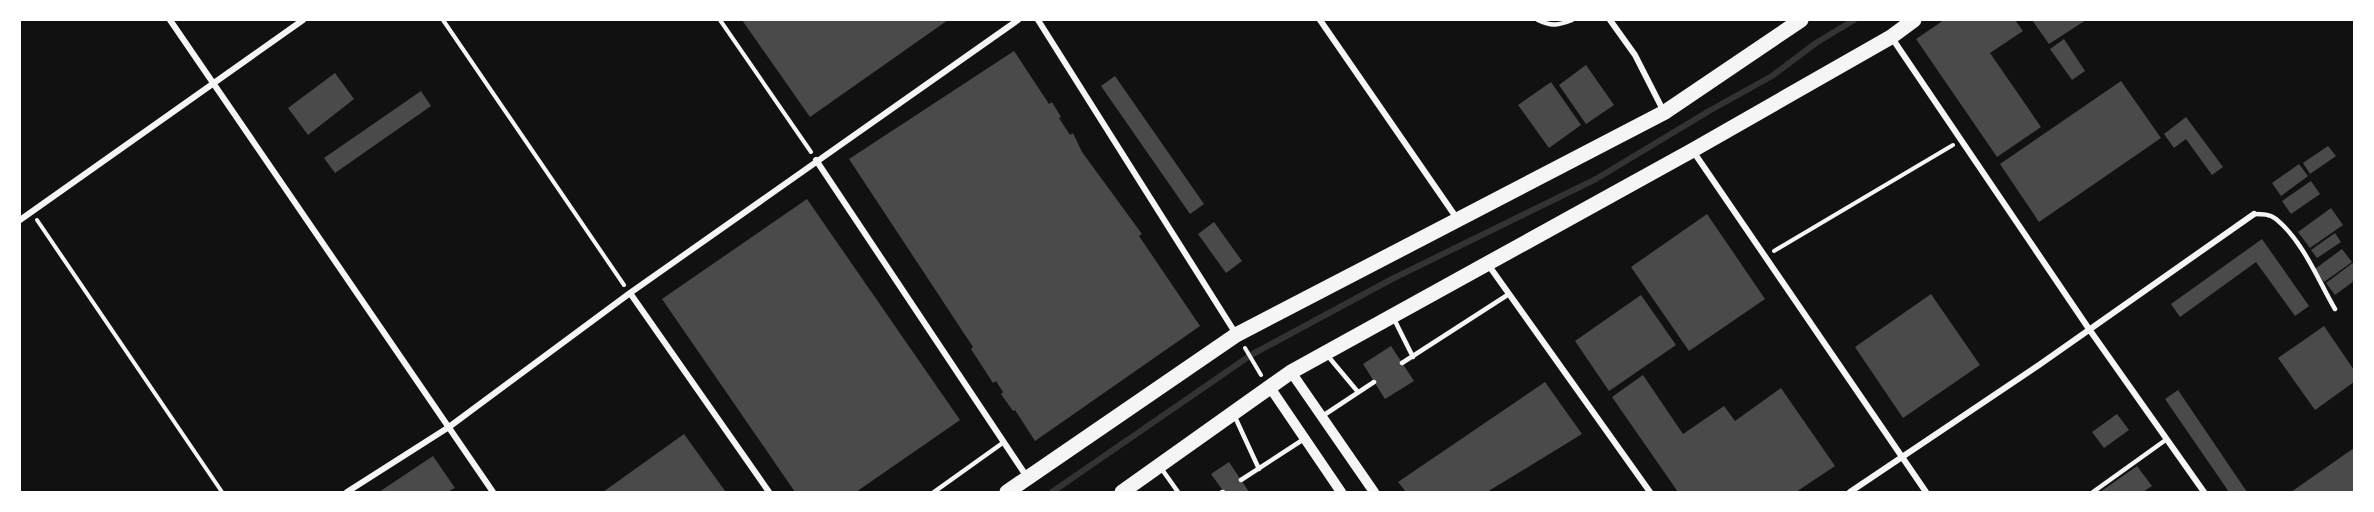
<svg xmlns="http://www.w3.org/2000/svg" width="2374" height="512" font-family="Overpass,sans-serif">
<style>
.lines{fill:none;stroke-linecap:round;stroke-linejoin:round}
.stream{stroke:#333;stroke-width:6}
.building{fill:#4a4a4a}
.path{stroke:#f5f5f5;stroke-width:4}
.service{stroke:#f5f5f5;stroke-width:4.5}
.minor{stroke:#f5f5f5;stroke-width:6}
.tertiary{stroke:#f5f5f5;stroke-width:10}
.primary{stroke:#f5f5f5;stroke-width:15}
</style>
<rect width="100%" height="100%" fill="#111"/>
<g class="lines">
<path class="stream" d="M1052,492L1251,355L1392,279L1596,179L1709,111L1772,76L1816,43L1854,20"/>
</g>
<path class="building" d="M742,20H948L810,117Z
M1944,20H2015L2023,31L1990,53L2041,127L1997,157L1916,39Z
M2032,20H2086L2049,44Z
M2064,39L2085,71L2072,80L2050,49Z
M1014,51L1049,104L1052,102L1061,117L1059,118L1070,135L1073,133L1082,152L1142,234L1139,236L1200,326L1035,441L1015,410L1013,411L1001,394L1003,392L996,381L993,383L971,349L973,347L849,159Z
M1586,65L1614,105L1586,124L1559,85Z
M335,73L354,99L308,135L288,108Z
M1115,76L1204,204L1190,214L1101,86Z
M2121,81L2161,138L2039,222L2000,164Z
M1551,82L1581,125L1549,148L1518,105Z
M421,91L431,106L335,173L324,158Z
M2186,117L2223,167L2212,175L2186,139L2174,148L2164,134Z
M2328,146L2336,156L2310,174L2303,163Z
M2299,164L2308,176L2281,196L2272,183Z
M2311,181L2320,194L2291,214L2282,201Z
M807,199L960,420L856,492H795L662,299Z
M2331,208L2343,225L2310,248L2298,232Z
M1707,214L1765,299L1689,351L1631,267Z
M1214,222L1242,261L1226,273L1198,234Z
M2335,233L2341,242L2317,258L2311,250Z
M2262,239L2309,306L2295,316L2256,262L2180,317L2171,304Z
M2342,249L2352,262L2324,282L2315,269Z
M2354,262V281L2335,295L2326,283Z
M1931,294L1980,365L1903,418L1855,347Z
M1641,295L1676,345L1609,391L1575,341Z
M2324,326L2354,370V382L2315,410L2278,358Z
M1391,346L1414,381L1385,399L1363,364Z
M1643,375L1683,434L1724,406L1735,421L1781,388L1835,466L1796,492H1678L1612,397Z
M1545,382L1582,434L1487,492H1406L1398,482Z
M2178,390L2247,492H2229L2165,399Z
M2117,414L2129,430L2104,448L2092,432Z
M684,434L725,491L722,492H603Z
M2354,448V492H2291Z
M433,456L455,488L447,492H379Z
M1229,462L1249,492H1224L1211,474Z
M2137,466L2152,486L2143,492H2100Z"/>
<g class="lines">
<path class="path" d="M443,20L624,285
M720,20L811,152
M37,220L222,492
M1774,251L1953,145
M1245,348L1261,375"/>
<path class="service" d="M1538,20C1552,27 1559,25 1572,20
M2254,214C2262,214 2270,214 2276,219C2303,241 2318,280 2335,309
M1394,319L1413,357
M1327,355L1358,392
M1402,363L1509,294
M1235,417L1259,469
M1321,417L1374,382
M1161,468L1178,492
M1241,480L1304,439
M934,492L1004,442
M1222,492H1223
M2093,492L2167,439"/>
<path class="minor" d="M170,20L493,492
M1038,20L1236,334
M1320,20L1458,220
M1610,20L1635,55L1664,112
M1892,38L2089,329L2204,492
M1693,151L1926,492
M816,160L1027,477
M20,220L303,20
M1487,263L1650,492
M630,293L769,492
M347,492L449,427L630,293L1018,20
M1850,492L2039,365L2254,214"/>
<path class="tertiary" d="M1291,372L1374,492
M1269,386L1341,492"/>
<path class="primary" d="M1007,492L1236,335L1665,112L1801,20
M1122,492L1291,372L1693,150L1891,37L1914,20"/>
</g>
<rect width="2374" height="512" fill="none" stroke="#ffffff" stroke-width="42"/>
</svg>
